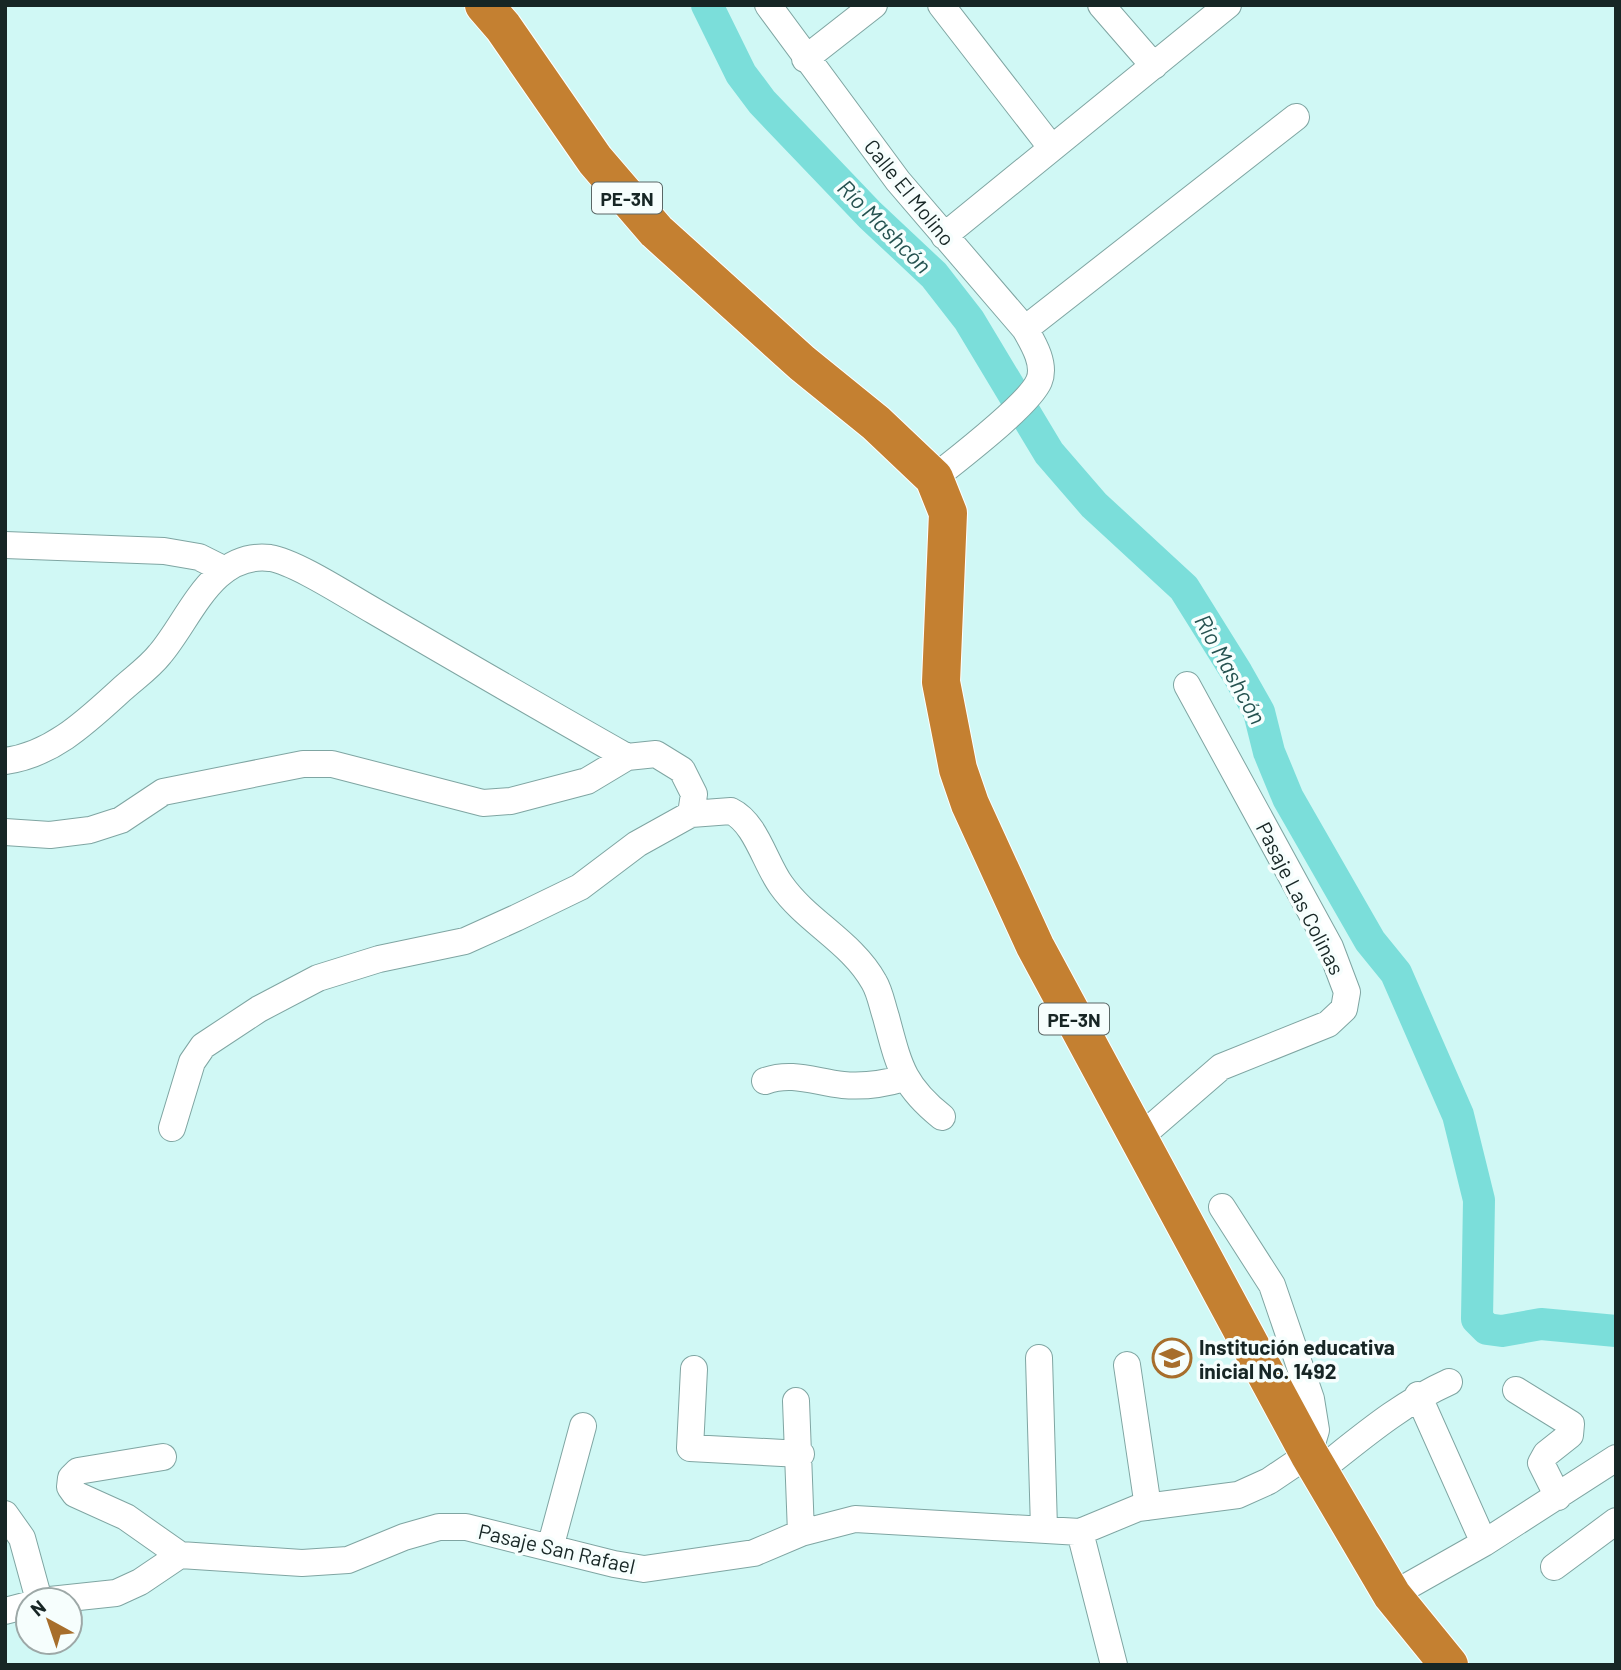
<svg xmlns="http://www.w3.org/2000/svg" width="1621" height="1670" font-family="Barlow,sans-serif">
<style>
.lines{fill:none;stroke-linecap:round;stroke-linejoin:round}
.river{stroke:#7bdeda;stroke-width:32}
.minor-casing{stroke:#7fa5a2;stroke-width:28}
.highway-casing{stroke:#fff;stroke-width:40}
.minor{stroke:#fff;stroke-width:26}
.highway{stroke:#c48031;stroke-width:38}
.labels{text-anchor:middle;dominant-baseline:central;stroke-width:7;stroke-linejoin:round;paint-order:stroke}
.shield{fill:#f6fefd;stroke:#5a6766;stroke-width:2}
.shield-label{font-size:19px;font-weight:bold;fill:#172625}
.street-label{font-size:21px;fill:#172625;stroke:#f6fefd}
.poi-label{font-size:21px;font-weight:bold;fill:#172625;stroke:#f6fefd;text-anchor:start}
.water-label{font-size:23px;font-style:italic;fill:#255250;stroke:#f6fefd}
</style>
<rect width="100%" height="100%" fill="#d0f8f5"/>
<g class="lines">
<path class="river" d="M707,5L741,74L762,102L870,215L934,275L969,320L1049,453L1094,505L1184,588L1237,673L1259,712L1269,752L1288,798L1370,941L1396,973L1458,1115L1479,1200L1477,1319L1487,1329L1502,1331L1541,1324L1616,1331"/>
<defs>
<path id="minor" d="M768,5L898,181L1025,329C1033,343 1046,364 1039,381C1029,405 956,460 934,478
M941,5L1051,147
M1101,5L1154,66
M805,59L874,5
M944,236L1228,5
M1025,329L1296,117
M5,545L164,551L199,557L225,570
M5,761C52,755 87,721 121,690C134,678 149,668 160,654C190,619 212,551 270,558C296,562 349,597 374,611C458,660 542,709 627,757
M691,814L731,811C756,823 765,863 781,885C807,922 852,942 874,982C880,992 882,1005 886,1017C899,1065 902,1085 942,1117
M5,832L50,835L90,830L121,820L163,792L303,764H332L483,803L511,801L587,781L627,757L656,754L682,770L694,794L691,814L637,844L580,887L516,918L465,941L379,959L318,978L259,1009L203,1046L192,1062L172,1128
M765,1081C792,1071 815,1082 843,1085C864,1087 884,1084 904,1078
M1139,1138L1221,1067L1328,1024L1344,1009L1347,992L1330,947L1187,685
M1039,1358L1044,1528
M1127,1365L1148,1507
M694,1369L690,1448L801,1454
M1516,1390L1571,1424L1570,1435L1546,1454L1541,1463L1558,1497
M1418,1395L1484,1543
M796,1401L801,1533
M163,1457L78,1471L71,1478L70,1487L75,1494L126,1517L180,1555
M1319,1471C1361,1438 1400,1404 1449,1382
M5,1514L22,1538L39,1600
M1080,1532L1114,1665
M550,1548L583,1426
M1554,1567L1616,1521
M1392,1595L1484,1543L1616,1458
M50,1600L116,1593L140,1582L180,1555L302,1563L348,1560L404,1537L439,1527H466L614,1564L644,1569L754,1553L801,1533L855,1519L1080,1532L1138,1508L1238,1495L1269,1481L1309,1454L1316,1430L1311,1399L1272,1285L1222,1207
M5,1611L28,1605"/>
<path id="highway" d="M484,5L503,27L595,160L656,231L802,363L876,423L934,478L948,513L941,682L958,769L970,804L1035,946L1309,1454L1392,1595L1449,1665"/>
</defs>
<use href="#minor" class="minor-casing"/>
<use href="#highway" class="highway-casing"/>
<use href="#minor" class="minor"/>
<use href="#highway" class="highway"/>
</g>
<defs>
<symbol id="school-ring" viewBox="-11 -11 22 22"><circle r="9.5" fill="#f6fefd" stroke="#a76e2c" stroke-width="1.5"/><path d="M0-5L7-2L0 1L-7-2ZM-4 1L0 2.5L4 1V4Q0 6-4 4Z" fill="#a76e2c"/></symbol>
</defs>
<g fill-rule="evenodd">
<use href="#school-ring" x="1150" y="1336" width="44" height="44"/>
</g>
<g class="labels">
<g class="shield">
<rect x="592" y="182.5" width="70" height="31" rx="5"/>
<rect x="1039" y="1003.5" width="70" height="31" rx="5"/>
</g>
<g class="shield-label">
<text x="627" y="198">PE-3N</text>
<text x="1074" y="1019">PE-3N</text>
</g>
<g class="street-label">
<text transform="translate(910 192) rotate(51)">Calle El Molino</text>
<text transform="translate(1301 898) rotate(63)">Pasaje Las Colinas</text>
<text transform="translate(557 1548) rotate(13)">Pasaje San Rafael</text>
</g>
<g class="poi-label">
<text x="1199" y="1346">Institución educativa<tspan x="1199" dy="24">inicial No. 1492</tspan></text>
</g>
<g class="water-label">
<text transform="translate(885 226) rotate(45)">Río Mashcón</text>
<text transform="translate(1231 669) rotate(61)">Río Mashcón</text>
</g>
</g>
<rect width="1621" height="1670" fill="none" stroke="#172625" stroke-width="14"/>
<g transform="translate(49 1621) rotate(320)"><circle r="33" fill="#f6fefd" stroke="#9da8a7" stroke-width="2"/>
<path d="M0-5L12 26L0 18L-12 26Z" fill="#a76e2c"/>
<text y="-10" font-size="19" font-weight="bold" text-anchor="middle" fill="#172625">N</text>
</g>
</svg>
